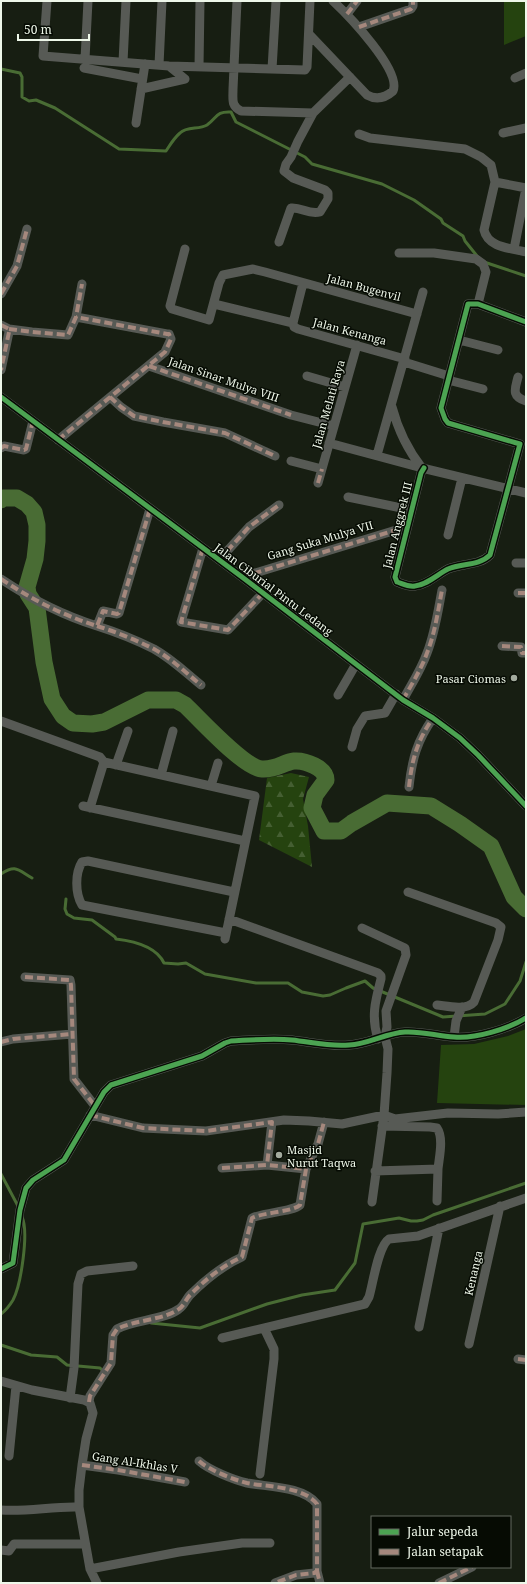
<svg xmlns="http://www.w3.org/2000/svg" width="527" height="1584" font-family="'Noto Serif',serif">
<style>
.green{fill:#25430f}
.forest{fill:url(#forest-firs)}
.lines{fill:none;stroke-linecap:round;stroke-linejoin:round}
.stream{stroke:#496c34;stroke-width:3}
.river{stroke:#496c34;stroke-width:17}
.minor{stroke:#575a55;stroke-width:9}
.quiet{stroke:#a5887d;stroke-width:4;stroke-dasharray:8 4;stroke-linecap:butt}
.cycleway-casing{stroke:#060b03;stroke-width:8}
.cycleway{stroke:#4ca352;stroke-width:5}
.poi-dot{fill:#a3ab9e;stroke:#060b03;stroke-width:1.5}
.labels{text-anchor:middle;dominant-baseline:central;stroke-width:3;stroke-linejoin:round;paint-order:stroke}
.street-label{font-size:11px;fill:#eef7e9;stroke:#060b03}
.poi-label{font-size:11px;fill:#eef7e9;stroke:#060b03;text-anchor:end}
</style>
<defs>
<pattern id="forest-firs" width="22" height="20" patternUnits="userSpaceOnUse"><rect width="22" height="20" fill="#25430f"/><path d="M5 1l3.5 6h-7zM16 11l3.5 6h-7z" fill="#455f32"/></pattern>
</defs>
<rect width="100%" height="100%" fill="#171e12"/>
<path class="green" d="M504,1H526V36L504,45Z
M526,1029V1105L437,1103L441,1045L474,1044L508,1036Z"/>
<path class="forest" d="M291,773L309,777L303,799L308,826L312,867L259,840L267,778Z"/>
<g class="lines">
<path class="stream" d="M1,69L20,73L22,77V97L29,101L36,100L55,108L119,149L166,151C170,145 174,138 180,133C187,126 199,130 207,125C217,118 216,111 231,112L236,122L305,157L312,164L382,184L414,200L441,219L443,223L463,236L465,241L477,256
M484,262L526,276
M1,874C16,864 18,870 32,878
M66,899L65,909L67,914L74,918L92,920L115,937L116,939C133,941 156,946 164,963L178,964L186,963L205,974L256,983H288L302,992L323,996L330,995L346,988L365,981L373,988L443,1017L485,1014L505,1004L520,981L526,962
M1,1174L19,1208
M1,1314C5,1311 10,1305 13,1300C21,1285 29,1232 22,1217
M151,1323L200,1328L267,1304L302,1295L335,1290L355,1263L363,1224L399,1218L411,1221H417L423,1220L433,1215L526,1183
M1,1345L31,1355L57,1357L67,1365L100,1368L104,1372"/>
<path class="river" d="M1,500L3,498H17L27,504L34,512L37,525V541L35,559L27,587L28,594L37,608L44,662L52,699L63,716L73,723L92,724L104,722L148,700H176L185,705C200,719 244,768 262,769C276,770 284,762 294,761C305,760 326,768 326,780L315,795L312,808L324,831H341L352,823L387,803L431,806L460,824L491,846L514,897L526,909"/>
<path class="minor" d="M47,1L43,56L169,66L305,70L307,67L310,1
M237,1L233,89C233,100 231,106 241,111L313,113L350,77
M347,14L357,1
M359,27L411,9L413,6V1
M309,34L367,95C376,100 385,98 393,91C402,71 348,15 333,1
M85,59L88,1
M123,62L126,1
M159,65L162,1
M199,67L200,1
M84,68L142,79
M272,69L276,1
M515,78L526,73
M141,89L185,79L169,66
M136,123L145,64
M503,133L526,128
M359,134L370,138L465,149L481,157L491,165L495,182L484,230C488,248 511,248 526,252
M495,182L526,188L514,249
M279,242L291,208C302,207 308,215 320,212L328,199V193L325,190L293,178L284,171L286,164L291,157L298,141L313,113
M185,249L170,306L172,309L209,320L219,283L223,275L253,269L265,272L417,314
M399,253H434L476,259L483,264L486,272L478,304
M1,294L17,266L27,229
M214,304L293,323
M293,323L294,327L298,329L405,359
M293,323L303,283
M1,325L9,329V332L1,370
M9,329L32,332L68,335L76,317L82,284
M459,340L498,350
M404,362L449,376
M149,366L291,415L334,426
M307,376L345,387
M518,377C515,389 511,396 526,401
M448,380L483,389
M1,397L242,577L403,700L433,718L460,738L478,755L526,806
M110,397L121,407L134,416L163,422L225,433L275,456
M392,407C398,430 407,449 422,468
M58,440L165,352L171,339L169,334H167L76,317
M329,443L422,468L526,493
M1,448L4,446L24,450L26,449L33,421
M377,455L423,292
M291,461L322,469
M424,468L421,473L395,577L397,582C403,584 408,587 415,586C427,585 438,574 448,569C462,563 479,566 490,555L520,444L448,423L445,419L441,408L468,304H478L526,322
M318,483L357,345
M348,497L411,510
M448,535L462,478
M203,548L181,622L228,630L263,593
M219,560L249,527L279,505
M516,563H526
M242,577L406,527
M1,579C31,599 62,615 97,626L103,611L117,614L119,613L150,509
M518,593H526
M97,626C116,632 136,640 154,649C172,659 186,673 201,685
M502,646L521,647L522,653H526
M338,695L356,664
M403,700C411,685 421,670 427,653C435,633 438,611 442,590
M1,721L100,757L104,762L255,796L225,939
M352,747L357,729L365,716L385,713L396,694
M116,765L128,731
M161,775L173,731
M211,786L218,763
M409,787C412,759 417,741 433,718
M83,806L245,841
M90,808L104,762
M408,892L496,923L501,927L498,940L474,1002C466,1011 447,1006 437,1005
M229,919L378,973L381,976V979C375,1002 371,1017 378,1039
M362,928L405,948L406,955L386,1011L387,1027L385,1037L388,1049L387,1073L384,1115L372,1202
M226,933L82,905C75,893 75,873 82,862L88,861L234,892
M25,977L70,980L71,985L74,1079L95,1106
M454,1037L456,1021L462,1007
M1,1042L13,1039L72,1034
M90,1115L143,1128L206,1131L284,1120L309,1121L342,1124L384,1115L395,1119L448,1113L498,1114L526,1112
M267,1165L272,1122
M222,1168L267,1165L306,1169
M375,1171L438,1169C439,1158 444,1138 437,1128L430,1127L382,1126
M437,1201L438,1169
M1,1269L13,1263L20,1210L26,1188L33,1180L64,1160L104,1092L111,1085L202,1056L225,1043L231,1041C251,1040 272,1038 292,1040C311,1042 330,1047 349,1045C369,1044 386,1033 405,1032C422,1031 437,1036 454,1037C475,1039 508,1029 526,1018
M419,1327L439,1228
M222,1338L365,1304L369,1297C373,1284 378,1246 389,1239L418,1236L526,1198
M469,1344L500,1206
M518,1359L526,1360
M1,1381L32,1390L84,1400L90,1403L93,1413L86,1439L82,1465L79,1490V1507L90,1569L97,1583
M70,1398L74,1368L78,1284L81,1274L87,1271L133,1266
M89,1402L90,1396L111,1363L113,1335L117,1329C134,1320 164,1320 179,1309C184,1306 186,1299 190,1295C206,1279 222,1266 242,1257L252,1218C265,1212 292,1212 300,1205L306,1169L318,1144L324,1122
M9,1456L16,1386
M199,1461C209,1470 234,1480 247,1483C267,1487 303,1486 317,1504V1571L314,1573L296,1575L275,1583
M82,1465L118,1470L185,1482
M260,1474L274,1359V1349L264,1328
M1,1510C27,1512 53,1506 79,1507
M1,1550L9,1551L14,1544H85
M90,1569L179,1552L242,1543H270
M317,1571L320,1583
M439,1583L472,1567"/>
<path class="quiet" d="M347,14L357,1
M359,27L411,9L413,6V1
M1,294L17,266L27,229
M1,325L9,329V332L1,370
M9,329L32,332L68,335L76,317L82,284
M149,366L291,415
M110,397L121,407L134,416L163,422L225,433L275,456
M58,440L165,352L171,339L169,334H167L76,317
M1,448L4,446L24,450L26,449L33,421
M318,483L322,469
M203,548L181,622L228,630L263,593
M219,560L249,527L279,505
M242,577L406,527
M1,579C31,599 62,615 97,626L103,611L117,614L119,613L150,509
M518,593H526
M97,626C116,632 136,640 154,649C172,659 186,673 201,685
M502,646L521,647L522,653H526
M403,700C411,685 421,670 427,653C435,633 438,611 442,590
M409,787C412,759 417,741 433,718
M25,977L70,980L71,985L74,1079L95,1106
M1,1042L13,1039L72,1034
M90,1115L143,1128L206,1131L272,1122L267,1165
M222,1168L267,1165L306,1169
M518,1359L526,1360
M89,1402L90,1396L111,1363L113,1335L117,1329C134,1320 164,1320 179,1309C184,1306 186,1299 190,1295C206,1279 222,1266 242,1257L252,1218C265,1212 292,1212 300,1205L306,1169L318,1144L324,1122
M199,1461C209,1470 234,1480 247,1483C267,1487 303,1486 317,1504V1571L314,1573L296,1575L275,1583
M82,1465L118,1470L185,1482
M317,1571L320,1583
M439,1583L472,1567"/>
<defs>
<path id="cycleway" d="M1,397L242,577L403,700L433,718L460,738L478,755L526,806
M424,468L421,473L395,577L397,582C403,584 408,587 415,586C427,585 438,574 448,569C462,563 479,566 490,555L520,444L448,423L445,419L441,408L468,304H478L526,322
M1,1269L13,1263L20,1210L26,1188L33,1180L64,1160L104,1092L111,1085L202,1056L225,1043L231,1041C251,1040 272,1038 292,1040C311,1042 330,1047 349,1045C369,1044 386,1033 405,1032C422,1031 437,1036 454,1037C475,1039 508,1029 526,1018"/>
</defs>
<use href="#cycleway" class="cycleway-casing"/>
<use href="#cycleway" class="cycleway"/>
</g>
<g class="poi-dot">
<circle cx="514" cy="678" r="4"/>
<circle cx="279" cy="1155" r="4"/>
</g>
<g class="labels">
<g class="street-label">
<text transform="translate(364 287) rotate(15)">Jalan Bugenvil</text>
<text transform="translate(350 331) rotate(15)">Jalan Kenanga</text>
<text transform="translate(224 379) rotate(19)">Jalan Sinar Mulya VIII</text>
<text transform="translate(328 404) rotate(-74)">Jalan Melati Raya</text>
<text transform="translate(397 525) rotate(-76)">Jalan Anggrek III</text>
<text transform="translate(320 540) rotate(-17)">Gang Suka Mulya VII</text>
<text transform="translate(274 589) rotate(37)">Jalan Ciburial Pintu Ledang</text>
<text transform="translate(473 1273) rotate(-77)">Kenanga</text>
<text transform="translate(135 1462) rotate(9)">Gang Al-Ikhlas V</text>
</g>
<g class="poi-label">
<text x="506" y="678">Pasar Ciomas</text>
<text x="287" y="1149" text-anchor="start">Masjid<tspan x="287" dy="13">Nurut Taqwa</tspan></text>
</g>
</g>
<rect width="527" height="1584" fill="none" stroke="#eef7e9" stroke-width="4"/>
<rect x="371" y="1516" width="140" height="52" fill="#060b03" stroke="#63695f"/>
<rect x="379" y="1529" width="20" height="6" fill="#4ca352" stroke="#63695f"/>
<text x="407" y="1536" font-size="12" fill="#eef7e9">Jalur sepeda</text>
<rect x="379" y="1549" width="20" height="6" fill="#a5887d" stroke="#63695f"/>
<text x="407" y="1556" font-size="12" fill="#eef7e9">Jalan setapak</text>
<path d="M18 34v6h71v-6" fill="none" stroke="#eef7e9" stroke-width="2"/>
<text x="24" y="34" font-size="12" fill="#eef7e9" stroke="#060b03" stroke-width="3" paint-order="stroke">50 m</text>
</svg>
